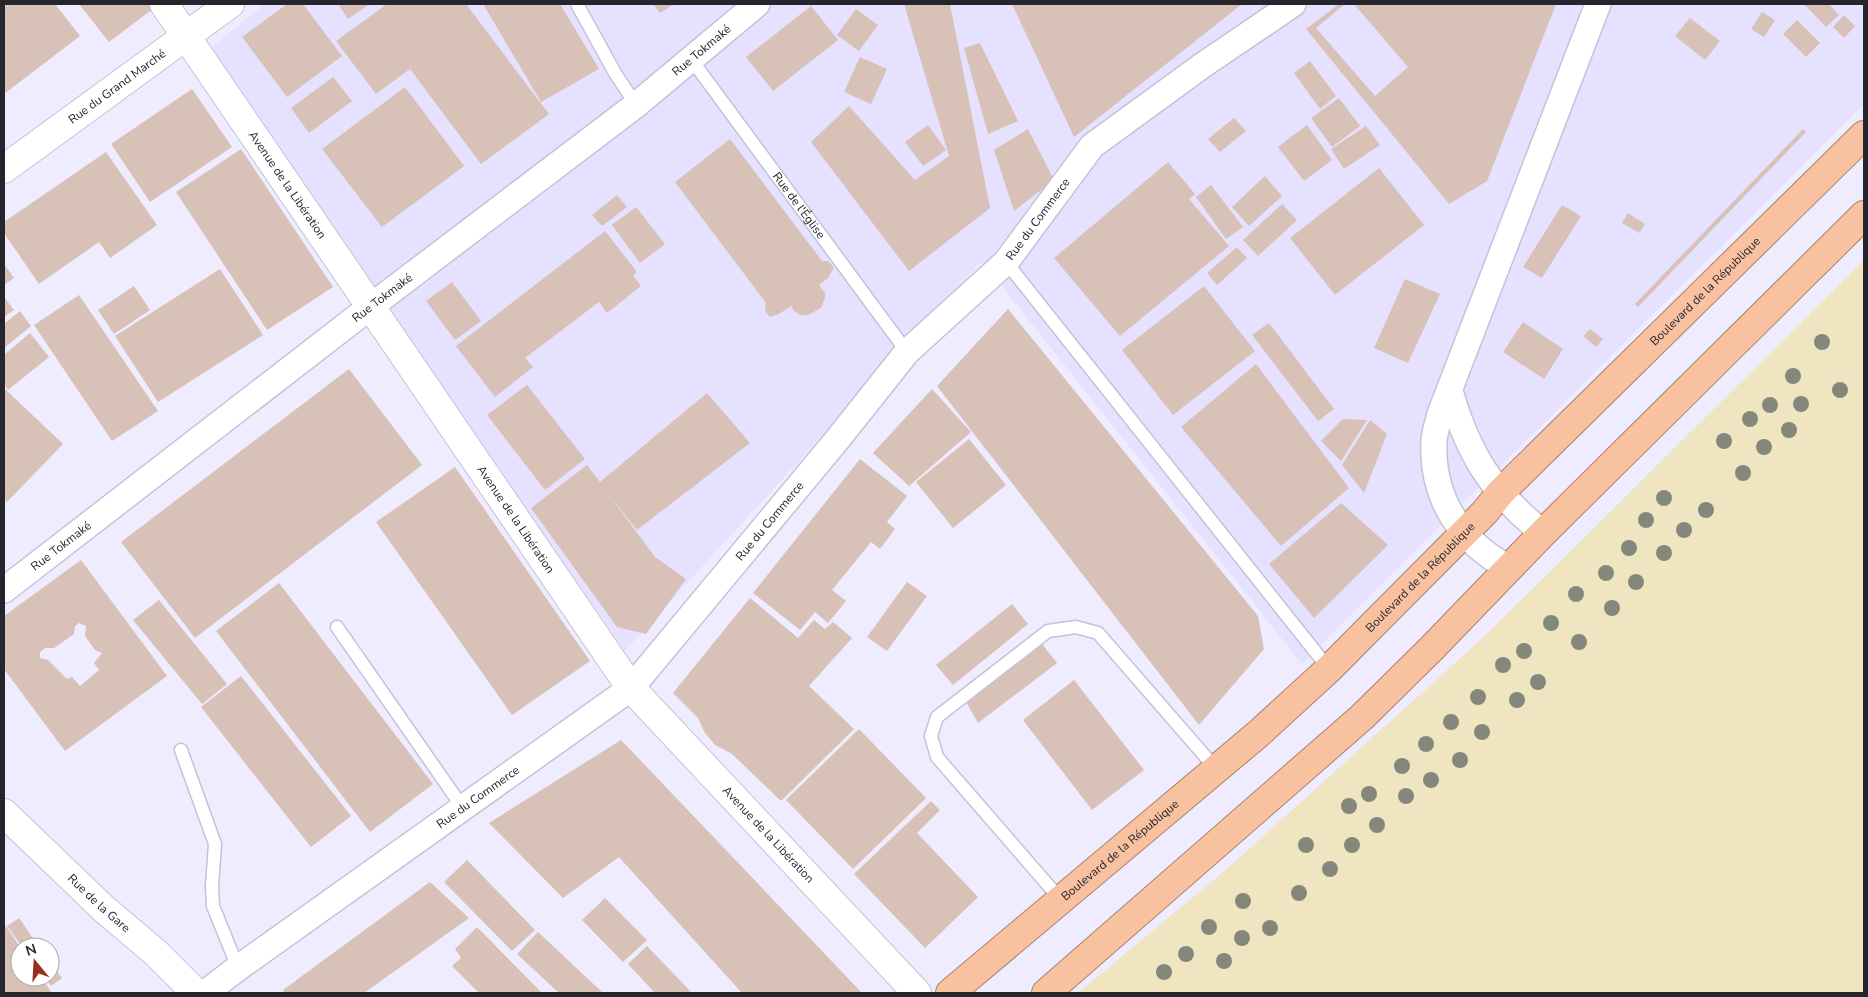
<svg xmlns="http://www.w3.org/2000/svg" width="1868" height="997" font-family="'Nunito Sans',sans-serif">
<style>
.built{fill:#e5e1ff}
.sand{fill:#efe5c0}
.building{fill:#d8c1b7;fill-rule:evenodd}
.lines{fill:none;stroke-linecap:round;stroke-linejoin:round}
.service-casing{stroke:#c5c2d8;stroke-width:15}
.minor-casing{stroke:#c5c2d8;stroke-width:28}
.tertiary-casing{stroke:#c5c2d8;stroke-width:30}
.secondary-casing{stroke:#c5c2d8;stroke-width:30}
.trunk-casing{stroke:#ad8168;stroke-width:30}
.service{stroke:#fff;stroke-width:12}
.minor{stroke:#fff;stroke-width:25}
.tertiary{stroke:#fff;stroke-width:28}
.secondary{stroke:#fff;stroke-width:28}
.trunk{stroke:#f8c2a0;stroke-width:28}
.tree{fill:#84887b}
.labels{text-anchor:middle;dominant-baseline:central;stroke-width:5;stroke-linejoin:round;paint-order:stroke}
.street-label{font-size:12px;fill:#26252d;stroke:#fff}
</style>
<rect width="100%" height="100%" fill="#eeecfe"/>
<path class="built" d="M265,4H1864V104L1302,664L982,261L625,651L207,51Z"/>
<path class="sand" d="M1864,260V993H1078L1228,868L1487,634Z"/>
<path class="building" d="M7,4H55L80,36L4,94V6Z
M79,4H150L154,8L109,42Z
M287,4H303L342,56L287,97L242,37Z
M338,4H370L348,19Z
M387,4H466L549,114L481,164L410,69L376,94L336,41Z
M483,4H560L599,69L541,102Z
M653,4H674L660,13Z
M904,4H950L990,208L909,271L811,142L849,106L915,180L949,156Z
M1012,4H1242L1074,137Z
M1339,4H1345L1316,28L1375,96L1408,67L1354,4H1556L1487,181L1449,204L1306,29Z
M1804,4H1829L1839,15L1826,27Z
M811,6L838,40L773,91L746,57Z
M856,9L878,25L859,51L837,35Z
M1762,12L1775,20L1764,37L1751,29Z
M1844,15L1855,26L1844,38L1833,27Z
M1690,18L1720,41L1705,60L1675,36Z
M1797,20L1820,43L1806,57L1783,34Z
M980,43L1018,121L988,134L964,48Z
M860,57L887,69L871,104L844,92Z
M1310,61L1336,96L1320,109L1294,73Z
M333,77L352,101L309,133L291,108Z
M405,87L464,166L382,227L322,149Z
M192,89L232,147L150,202L111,144Z
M1339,98L1360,126L1332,147L1311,118Z
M1234,118L1246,131L1220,152L1208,139Z
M928,125L946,150L923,166L905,142Z
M1307,125L1332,160L1304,181L1278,147Z
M1366,126L1380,145L1344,169L1331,149Z
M1028,129L1054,180L1014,211L994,150Z
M1803,129L1806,132L1638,307L1635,304Z
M730,139L822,261H828L834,268L828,278L819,285L825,293V298L821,308L808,315H800L794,311L791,306L779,314L770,317L765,311L766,303L675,182Z
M241,149L333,287L267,330L176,192Z
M106,152L157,225L110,258L99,242L39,284L4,233V222Z
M1168,162L1195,194L1189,199L1229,246L1120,336L1054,258Z
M1379,168L1424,225L1335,295L1290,238Z
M1265,176L1282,196L1249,226L1232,207Z
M1211,185L1243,227L1226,239L1196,197Z
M617,195L627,207L602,226L592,215Z
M1282,204L1297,220L1258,256L1243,240Z
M1562,205L1581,216L1542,278L1523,267Z
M636,207L665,244L640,263L612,225Z
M1628,213L1645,224L1639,233L1622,223Z
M605,231L637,272L633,276L641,286L607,313L599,302L525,358L533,367L495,397L456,346Z
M1237,247L1247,258L1217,285L1207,273Z
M4,264L14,278L4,285Z
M220,269L263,335L158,402L115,336Z
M1405,279L1440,294L1408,363L1374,348Z
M452,282L481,321L455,340L426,301Z
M134,286L150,310L114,334L98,310Z
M1204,286L1255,351L1173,415L1122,350Z
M79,295L158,411L112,441L34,325Z
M4,297L14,310L4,317Z
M1008,309L1258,616L1264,649L1199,725L937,386Z
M20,311L31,326L4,348V324Z
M1523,322L1563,349L1544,379L1503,352Z
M1269,323L1334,409L1318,421L1252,335Z
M1590,329L1603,339L1596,347L1583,336Z
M30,333L49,357L8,390L4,384V355Z
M1256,364L1349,488L1281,546L1181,427Z
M349,369L422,465L195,638L121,542Z
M527,385L585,459L545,490L487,415Z
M4,388L63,444L7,502L4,498Z
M932,389L971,432L909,486L873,453Z
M707,393L750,443L637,530L609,495L655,557L686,579L646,634L617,627L531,508L587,465L600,482Z
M1343,419L1367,420L1341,461L1321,441Z
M1370,420L1387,434L1364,493L1342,465Z
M969,439L1006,485L953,528L916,482Z
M860,459L907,496L887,522L895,529L880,549L871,542L832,590L846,601L828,623L815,612L800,630L753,593Z
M455,467L590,661L512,715L376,522Z
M1341,503L1388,545L1314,618L1269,564Z
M81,560L167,676L65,751L4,669V616ZM79,623L86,626L85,636L95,650L102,653L94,663L99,670L80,686L72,677L67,679L48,660L40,658V652L45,648H54L74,634L75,626Z
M907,582L927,596L887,651L867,637Z
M279,583L433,784L370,832L216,631Z
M750,598L798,638L814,620L825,629L833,622L852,638L809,686L854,729L781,801L732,754L715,745L705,733L698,718L673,693Z
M159,600L227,684L202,704L133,620Z
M1012,604L1028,624L953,685L936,665Z
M1038,639L1057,663L978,723L965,700Z
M241,676L351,816L311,847L201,707Z
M1074,680L1144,770L1092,810L1023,720Z
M859,729L926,798L853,869L786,800Z
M621,740L862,993H742L619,857L563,898L489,823Z
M931,801L940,810L917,833L978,897L925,948L854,874Z
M467,860L535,930L512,951L444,882Z
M430,882L469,918L364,993H285L283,990Z
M605,898L647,940L623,962L582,920Z
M19,918L39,947H22L7,926Z
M6,926L20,947V977H41L52,993H4V928Z
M477,927L542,993H479L452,966L461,958L455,949Z
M538,932L603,993H559L517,954Z
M647,946L692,993H655L628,964Z
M50,962L62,978L51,986L44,977H50Z"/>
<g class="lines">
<defs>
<g id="service">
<path d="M577,4L615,73L636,105"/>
<path id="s1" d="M691,59L907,352"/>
<path d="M1006,262L1329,669"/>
<path d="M337,627L463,808"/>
<path d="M181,750L215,844L212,886L213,906L238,968"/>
<path d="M1061,900L937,757L931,736L937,717L1048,631L1076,627L1098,633L1217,770"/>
</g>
<g id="minor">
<path d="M1450,391C1468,454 1492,492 1543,533"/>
<path d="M1509,568C1460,542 1431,497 1434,440C1435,431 1438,422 1440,414L1598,4"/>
<path id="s2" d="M4,590L370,307L636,105L757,4"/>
<path id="s3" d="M205,993L238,968L631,688L837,440L907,352L1006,262L1092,146L1203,65L1293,4"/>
</g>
<g id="tertiary">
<path id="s4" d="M4,169L230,4"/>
<path id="s5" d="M4,813L104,909L156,953L196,993"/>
</g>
<g id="secondary">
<path id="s6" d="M164,4L631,688L917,993"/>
</g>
<g id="trunk">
<path id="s7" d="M950,993L1258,734L1329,669L1485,512L1500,493L1864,135"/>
<path d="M1046,993L1362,717L1432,648L1543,533L1864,215"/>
</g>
</defs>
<use href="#service" class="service-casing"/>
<use href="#minor" class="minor-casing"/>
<use href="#tertiary" class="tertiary-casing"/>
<use href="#secondary" class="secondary-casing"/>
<use href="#trunk" class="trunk-casing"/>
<use href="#service" class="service"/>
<use href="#minor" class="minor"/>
<use href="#tertiary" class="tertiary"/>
<use href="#secondary" class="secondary"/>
<use href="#trunk" class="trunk"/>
</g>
<g class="tree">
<circle cx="1822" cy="342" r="8"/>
<circle cx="1793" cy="376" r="8"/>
<circle cx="1840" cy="390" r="8"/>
<circle cx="1801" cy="404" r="8"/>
<circle cx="1770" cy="405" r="8"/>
<circle cx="1750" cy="419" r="8"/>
<circle cx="1789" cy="430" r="8"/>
<circle cx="1724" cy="441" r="8"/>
<circle cx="1764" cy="447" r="8"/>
<circle cx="1743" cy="473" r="8"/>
<circle cx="1664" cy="498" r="8"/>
<circle cx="1706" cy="510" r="8"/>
<circle cx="1646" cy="520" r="8"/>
<circle cx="1684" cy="530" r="8"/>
<circle cx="1629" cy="548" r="8"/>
<circle cx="1664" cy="553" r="8"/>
<circle cx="1606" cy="573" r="8"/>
<circle cx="1636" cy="582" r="8"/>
<circle cx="1576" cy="594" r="8"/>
<circle cx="1612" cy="608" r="8"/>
<circle cx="1551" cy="623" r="8"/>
<circle cx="1579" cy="642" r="8"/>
<circle cx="1524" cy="651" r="8"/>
<circle cx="1503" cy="665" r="8"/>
<circle cx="1538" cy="682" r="8"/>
<circle cx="1478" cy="697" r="8"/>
<circle cx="1517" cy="700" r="8"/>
<circle cx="1451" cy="722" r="8"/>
<circle cx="1482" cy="732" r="8"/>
<circle cx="1426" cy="744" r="8"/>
<circle cx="1460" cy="760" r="8"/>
<circle cx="1402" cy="766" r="8"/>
<circle cx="1431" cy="780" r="8"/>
<circle cx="1369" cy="794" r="8"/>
<circle cx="1406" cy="796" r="8"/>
<circle cx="1349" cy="806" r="8"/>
<circle cx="1377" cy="825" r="8"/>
<circle cx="1306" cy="845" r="8"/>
<circle cx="1352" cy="845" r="8"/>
<circle cx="1330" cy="869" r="8"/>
<circle cx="1299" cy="893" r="8"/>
<circle cx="1243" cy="901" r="8"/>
<circle cx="1209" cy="927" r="8"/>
<circle cx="1270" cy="928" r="8"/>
<circle cx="1242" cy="938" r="8"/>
<circle cx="1186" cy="954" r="8"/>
<circle cx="1224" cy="961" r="8"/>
<circle cx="1164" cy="972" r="8"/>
</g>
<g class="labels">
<g class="street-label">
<text stroke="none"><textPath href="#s2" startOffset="882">Rue Tokmaké</textPath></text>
<text stroke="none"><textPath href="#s4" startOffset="140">Rue du Grand Marché</textPath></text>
<text stroke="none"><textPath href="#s6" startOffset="219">Avenue de la Libération</textPath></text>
<text stroke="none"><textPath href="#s1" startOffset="182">Rue de l'Église</textPath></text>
<text stroke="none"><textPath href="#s3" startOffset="1146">Rue du Commerce</textPath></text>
<text stroke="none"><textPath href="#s7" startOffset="1032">Boulevard de la République</textPath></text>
<text stroke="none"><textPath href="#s2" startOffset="478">Rue Tokmaké</textPath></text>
<text stroke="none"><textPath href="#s6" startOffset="624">Avenue de la Libération</textPath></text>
<text stroke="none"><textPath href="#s3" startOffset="741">Rue du Commerce</textPath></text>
<text stroke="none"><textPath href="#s2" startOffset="72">Rue Tokmaké</textPath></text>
<text stroke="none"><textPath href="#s7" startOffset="628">Boulevard de la République</textPath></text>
<text stroke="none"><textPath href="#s3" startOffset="336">Rue du Commerce</textPath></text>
<text stroke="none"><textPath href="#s6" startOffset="1029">Avenue de la Libération</textPath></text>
<text stroke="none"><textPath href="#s7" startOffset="222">Boulevard de la République</textPath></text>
<text stroke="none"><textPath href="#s5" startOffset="131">Rue de la Gare</textPath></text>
</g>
</g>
<rect width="1868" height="997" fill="none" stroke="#26252d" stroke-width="10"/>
<g transform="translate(35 962) rotate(342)"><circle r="24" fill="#ffffff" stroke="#a8a8ab"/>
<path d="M0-4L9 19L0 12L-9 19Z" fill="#99301c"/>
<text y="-8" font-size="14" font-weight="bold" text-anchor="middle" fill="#26252d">N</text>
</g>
</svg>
